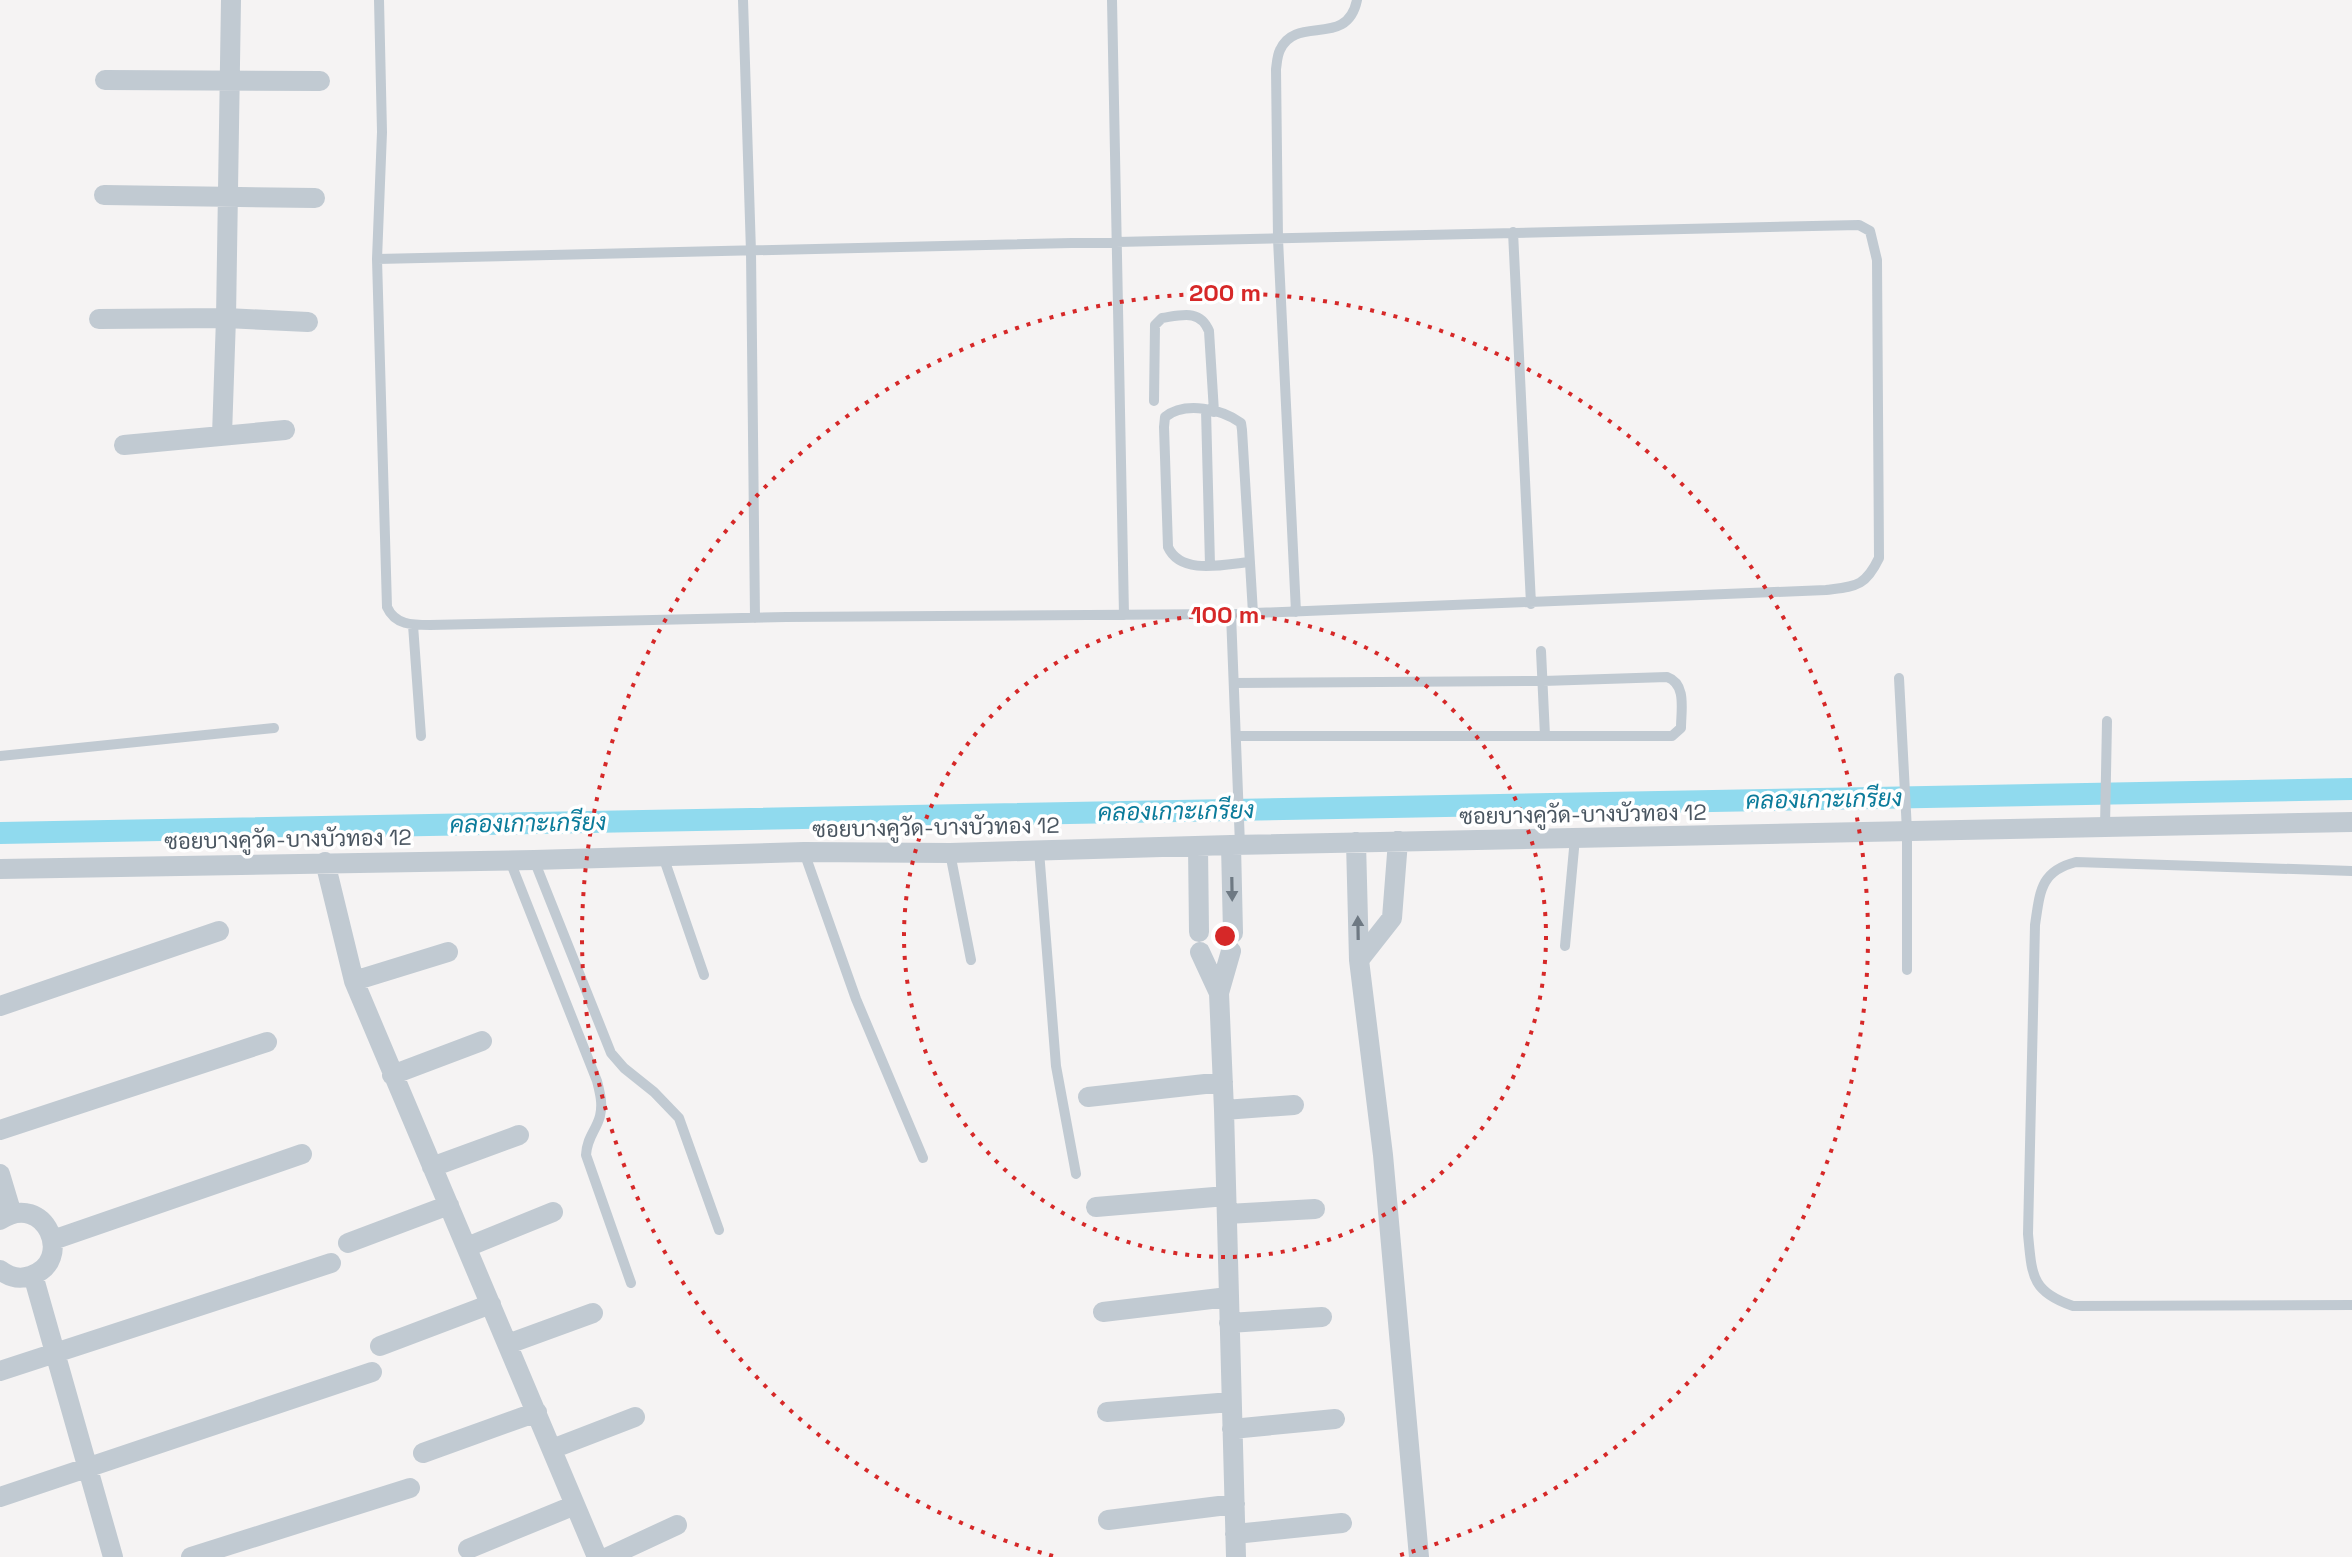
<svg xmlns="http://www.w3.org/2000/svg" width="2352" height="1557" font-family="'Space Grotesk',Sarabun,sans-serif">
<style>
.lines{fill:none;stroke-linecap:round;stroke-linejoin:round}
.canal{stroke:#90daee;stroke-width:22}
.service{stroke:#c1cad2;stroke-width:10}
.minor{stroke:#c1cad2;stroke-width:20}
.oneway{fill:#6e7983}
.ring{fill:none;stroke:#d62828;stroke-width:4;stroke-dasharray:4 8}
.labels{text-anchor:middle;dominant-baseline:central;stroke-width:7;stroke-linejoin:round;paint-order:stroke}
.street-label{font-size:22px;fill:#4a5661;stroke:#fff}
.water-label{font-size:24px;font-style:italic;fill:#0c7c9b;stroke:#fff}
.centre{fill:#d62828;stroke:#fff;stroke-width:4}
.ring-label{font-size:24px;text-anchor:middle;font-weight:bold;fill:#d62828;stroke:#fff;stroke-width:7;stroke-linejoin:round;paint-order:stroke}
</style>
<rect width="100%" height="100%" fill="#f5f3f3"/>
<g class="lines">
<path class="canal" d="M0,833L2352,789"/>
<path class="service" d="M743,0L751,252L755,618
M1112,0L1124,615
M1513,232L1531,604
M377,259L1859,225L1870,231L1877,260L1879,558C1865,587 1856,586 1826,590L1231,614L786,617L430,625C412,625 395,625 387,607L377,259L382,132L379,0
M1154,401L1155,325L1162,318C1182,315 1200,309 1209,331L1214,412
M1206,410L1210,565
M1250,562C1226,564 1181,576 1168,547L1164,427L1165,417C1185,401 1222,409 1241,423L1242,430L1253,613
M1296,612L1278,239L1276,69C1277,63 1277,56 1280,50C1296,14 1347,49 1357,0
M1231,614L1240,845
M413,625L421,736
M1541,651L1545,736
M1899,678L1907,831V970
M1234,683L1543,681L1667,677C1687,684 1681,710 1681,728L1672,736H1236
M0,756L274,728
M2105,827L2107,721
M1039,851L1056,1066L1076,1174
M804,852L856,999L923,1158
M950,853L971,960
M663,856L704,975
M534,860L611,1053L624,1068L654,1092L679,1118L719,1230
M510,861L597,1081C600,1093 603,1104 600,1116C596,1131 587,1137 586,1155L631,1283
M2352,871L2076,862C2040,871 2040,892 2035,925L2028,1234C2032,1275 2031,1292 2073,1306L2352,1305
M1565,946L1575,838"/>
<path class="minor" d="M105,80L320,81
M104,195L315,198
M99,319L226,318L308,322
M222,435L226,318L231,0
M124,445L285,430
M1356,842L1359,960L1392,918L1398,841
M1231,845L1233,933
M1198,846L1199,932
M325,862L354,981L597,1557
M0,869L534,860L804,852L950,853L1231,845L2352,822
M1231,951L1219,993L1224,1110L1236,1557
M1200,952L1219,993
M1359,960L1383,1155L1419,1557
M354,981L448,952
M0,1006L219,931
M392,1075L482,1041
M1088,1097L1223,1082
M1224,1110L1294,1105
M0,1130L267,1042
M432,1167L519,1135
M0,1174L12,1214
M1096,1207L1226,1196
M1227,1214L1315,1209
M0,1220C45,1190 76,1262 30,1276C19,1280 9,1277 0,1270
M53,1240L302,1154
M348,1243L449,1205
M467,1247L553,1212
M33,1275L113,1557
M1103,1312L1228,1297
M1229,1323L1322,1317
M508,1344L593,1313
M380,1346L491,1304
M0,1371L331,1263
M1107,1412L1231,1402
M1232,1429L1335,1419
M552,1449L635,1417
M423,1453L537,1412
M0,1497L372,1372
M1108,1520L1235,1504
M1235,1534L1342,1523
M468,1549L575,1505
M191,1557L410,1488
M608,1557L677,1525"/>
</g>
<defs><path id="oneway-solid" d="M-6-.8H1V-3.2L6.5 0L1 3.2V.8H-6Z" transform="scale(2)"/></defs>
<g class="oneway">
<use href="#oneway-solid" transform="translate(1232 889) rotate(89)"/>
<use href="#oneway-solid" transform="translate(1358 928) rotate(-91)"/>
</g>
<g class="ring">
<circle cx="1225" cy="936" r="321"/>
<path d="M1053 1556A643 643 0 1 1 1397 1556"/>
</g>
<g class="labels">
<g class="street-label">
<text transform="translate(1583 814) rotate(-1)">ซอยบางคูวัด-บางบัวทอง 12</text>
<text transform="translate(936 827) rotate(-1)">ซอยบางคูวัด-บางบัวทอง 12</text>
<text transform="translate(288 839) rotate(-1)">ซอยบางคูวัด-บางบัวทอง 12</text>
</g>
<g class="water-label">
<text transform="translate(1824 799) rotate(-1)">คลองเกาะเกรียง</text>
<text transform="translate(1176 811) rotate(-1)">คลองเกาะเกรียง</text>
<text transform="translate(528 823) rotate(-1)">คลองเกาะเกรียง</text>
</g>
</g>
<circle cx="1225" cy="936" r="12" class="centre"/>
<g class="ring-label">
<text x="1225" y="301">200 m</text>
<text x="1225" y="623">100 m</text>
</g>
</svg>
